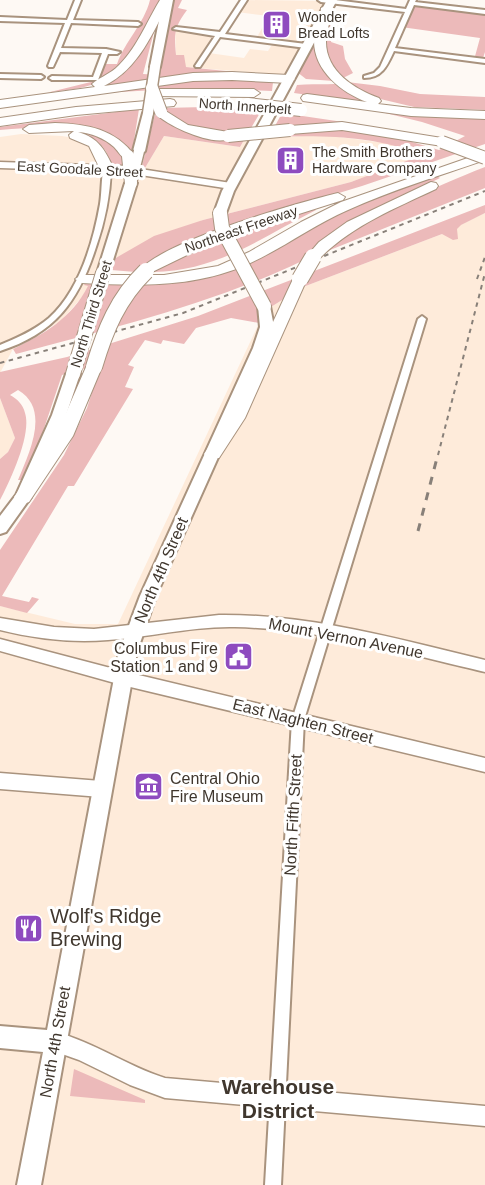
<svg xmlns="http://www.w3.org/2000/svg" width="485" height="1185" font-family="Helvetica,sans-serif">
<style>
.built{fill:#feebda}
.green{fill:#ecbaba}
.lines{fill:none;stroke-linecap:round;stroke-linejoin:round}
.street-casing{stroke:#a9937e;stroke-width:4}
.secondary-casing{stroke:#a9937e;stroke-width:3}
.primary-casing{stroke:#a9937e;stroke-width:4}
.highway-casing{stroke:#a9937e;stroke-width:2}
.street{fill:#fff;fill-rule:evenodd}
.secondary{fill:#fff;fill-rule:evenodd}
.primary{fill:#fff;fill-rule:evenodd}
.highway{fill:#fff;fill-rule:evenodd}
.rail-far1{stroke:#888079;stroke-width:2;stroke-dasharray:4.5 4.5;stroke-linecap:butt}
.rail{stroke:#888079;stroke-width:3;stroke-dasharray:8 8;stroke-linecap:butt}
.primary-bridge-far1-casing{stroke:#a9937e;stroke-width:13;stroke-linecap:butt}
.primary-bridge-casing{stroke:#a9937e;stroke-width:16;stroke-linecap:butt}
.highway-bridge-far1-casing{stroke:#a9937e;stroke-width:14;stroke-linecap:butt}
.highway-bridge-casing{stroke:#a9937e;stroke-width:18;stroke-linecap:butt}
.primary-bridge-far1{stroke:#fff;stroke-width:10}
.primary-bridge{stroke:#fff;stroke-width:14}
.highway-bridge-far1{stroke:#fff;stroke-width:12}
.highway-bridge{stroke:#fff;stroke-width:16}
.labels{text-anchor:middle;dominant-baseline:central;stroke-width:6;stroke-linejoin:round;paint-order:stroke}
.far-poi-label{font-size:14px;fill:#40372e;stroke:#fff;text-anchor:start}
.far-street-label{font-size:14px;fill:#40372e;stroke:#fff}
.street-label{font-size:16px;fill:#40372e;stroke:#fff}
.poi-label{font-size:16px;fill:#40372e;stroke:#fff;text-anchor:end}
.near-poi-label{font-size:20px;fill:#40372e;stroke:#fff;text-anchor:start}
.near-neighbourhood-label{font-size:21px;font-weight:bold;fill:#40372e;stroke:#fff}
</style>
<rect width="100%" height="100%" fill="#fef9f4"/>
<path class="built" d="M245,0L331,1L295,76L186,67L176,56L175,27L222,33L209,53L244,58L250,49L268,51L275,40L257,37L269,16L237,12Z
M21,134L62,136L80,139L92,147L97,159L145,168L164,136L240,147L245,139L324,135L385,143L423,155L351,182L203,220L114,259L111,270L86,282L89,286L83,296L61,321L13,349L0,373V137Z
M485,213V1185H0V606L75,624H118L259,323L258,315L303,287L442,234Z
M0,398L15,438L8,452L0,459Z"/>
<path class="green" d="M150,0H161C143,30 129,67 96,83C81,90 62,90 46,93L99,80L105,64H117C125,41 144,24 150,0Z
M173,0H182L178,8L187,10C174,28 174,33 176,55H184L186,67L246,73L102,87L129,68L156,24L143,74L159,75L164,35Z
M413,3L485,12V52L482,61L474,60L480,38L401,27Z
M330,21L334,22L331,42L343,46L345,59L353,73L343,78C326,63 319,42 330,21Z
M314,40L334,81L306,79L297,72Z
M230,78L273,82L272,91L191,88L102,93L171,81Z
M347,82L380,86L420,94L485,97V110L414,107L372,97L373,104L294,93L297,85C313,83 330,86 347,82Z
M206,107L261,111L240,147L164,136L145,168L111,164C108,159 108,154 105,150C97,137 77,133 63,131C85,129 119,138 124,163L142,166L155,114L182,130L212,132L179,122L162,108Z
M139,109L132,153C125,145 117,136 107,134C74,125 33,127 0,130V127Z
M373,110L485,118V144L362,186L210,232L172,248L136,272L111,270L114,259L154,236L203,220L351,182L422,155C374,135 320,135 269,137L282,113L357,124H313L284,128H341L402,139L439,150L465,136L422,122Z
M485,167V188L325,252C367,217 434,187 485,167Z
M437,176L440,178C403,196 356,216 323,240C314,246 308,258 300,262C211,304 110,329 16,354L13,349C44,334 72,318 88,286L84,285L86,282L163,284L192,280L364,202Z
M485,205V213L461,225L457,229L458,239L453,240L442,234L303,287L258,315L259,323L231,318L196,328L184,344L163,340L161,344L145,340L128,365L134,367L125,387L133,389L74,486H68L2,596L29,602L32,597L39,599L27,613L0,606V550L64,455L87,408L101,364L62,375L35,455L22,480H18C29,453 51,409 18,390L10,395C17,399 23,404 25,413C32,434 10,481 0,500V459L8,452L15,438L0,398V372L67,357L198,316Z
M314,208L316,210C260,238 218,271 153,272L201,245Z
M74,1069L145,1100V1103L70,1096Z"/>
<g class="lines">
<defs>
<path id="street" d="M75,0H81L73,20L138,22L141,24L138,26L71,23L61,48L106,49L120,52L117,54H108L98,80H52L49,78L52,76L93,77L102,53L60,52L53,67H49L48,66L65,23L0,21V17L67,20Z
M241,0H247L225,34L306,44L309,46L306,48L220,37L200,67H196L195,66L215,36L173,29L176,27L220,32Z
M318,0H335L406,9L410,0H416L415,2L485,10V14L414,5L395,48L485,59V63L394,51C387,66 382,78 364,78V76L374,73L380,67L405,12L321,2Z
M0,74L41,75L44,77L41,79L0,78Z
M104,167L111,169C110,196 105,221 96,247C79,300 56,333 0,351V345C17,338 35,330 49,318C79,291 93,243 100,204C102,192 101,179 104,167Z
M422,316L426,319L304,720L281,1185H265L292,720L418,319Z"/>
<path id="secondary" d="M0,162L121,166L231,183L236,186L231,189L121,172L0,168Z
M219,615C310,614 397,639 485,660V672C403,653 320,629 235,627C192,626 151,637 108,640C72,643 36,639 0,630V618L54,627L94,629Z
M0,639L122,671L485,758V772L122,685L0,651Z
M0,773L101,781L107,784L110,789L107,794L101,797L0,789Z
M55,1032C94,1042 127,1066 165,1078L485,1106V1126L165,1098L130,1085L79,1060L48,1049L45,1042L48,1035Z"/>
<path id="primary" d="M163,0H173L160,67L155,70L150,67Z
M327,0H337L234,191L226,213L220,217L216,216L214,213L222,191Z
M148,110L153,113L145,151L143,153H135L133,151L143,113Z
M131,180L137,183L109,273L107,276H99L97,273L125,183Z
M264,302L270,306L274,327L267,348L156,596L137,652L41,1185H17L43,1052L0,1048V1026L47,1030L119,652L140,596L253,348L260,327L258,306Z
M73,370L80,374L66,415L31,497L6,532L0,534V516L16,495L52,415L66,374Z"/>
<path id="highway" d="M160,0H170C153,32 139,69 104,86L193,73L232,72L289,75L295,79L289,83L232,80L193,81L0,108V100L95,87L92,84C98,78 108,75 116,68C136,50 146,23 160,0Z
M327,5L333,8C332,19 326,29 326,40C325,71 354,89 379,98L381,101L378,104L411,108L485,111V119L411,116L303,101L301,98L303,95L307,94L367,102C342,93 314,71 314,41C315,29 321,19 321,8Z
M155,89H254L260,93L254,97L151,96V90Z
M170,99L174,100L176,103L174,106L76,115L0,126V118L76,107Z
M161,108L188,125L228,132L234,136C219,150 170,127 157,115L155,112Z
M342,122L442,138L448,142L442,146L342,130L290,134L284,130L290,126Z
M55,123C88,124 115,129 135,156L128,160C121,158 119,152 114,147C104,138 91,133 78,132C99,138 105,150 114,169L107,173L100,169L89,146L70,138L69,135L74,131L29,133L23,129L29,125Z
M485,152V160C439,176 392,190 348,210C313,225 282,249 248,264C195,288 138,286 82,283L75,279L82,275H164L218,266L249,252L301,222L341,202Z
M431,182L436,183L438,186L436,189C394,209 351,226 318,260H308L306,257L319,242L347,222Z
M338,193L345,197L343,200L220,239L146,275L139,271C163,241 297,203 338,193Z
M300,275L307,279L245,418L219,458H207L204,454L229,417L293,279Z
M94,362L100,363L102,367L73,436L29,502L23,504L17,502L14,497L56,436L86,367L88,363Z"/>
</defs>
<use href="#street" class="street-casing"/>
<use href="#secondary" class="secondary-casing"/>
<use href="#primary" class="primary-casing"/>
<use href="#highway" class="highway-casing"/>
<use href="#street" class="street"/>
<use href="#secondary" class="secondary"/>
<use href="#primary" class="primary"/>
<use href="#highway" class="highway"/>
<path class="rail-far1" d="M477,279L485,257
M0,363L183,313L485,191
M438,455L485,273"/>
<path class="rail" d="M418,531L438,454"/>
<defs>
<path id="primary-bridge-far1" d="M148,113L155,67
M131,183L139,151"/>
<path id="primary-bridge" d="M220,213L222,228L264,306
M73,374L103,273"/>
<path id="highway-bridge-far1" d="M152,88L161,112
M248,104L301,110
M228,136L290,130
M442,142L485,158
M128,156L131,183"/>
<path id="highway-bridge" d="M300,279L313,257
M94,367C105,330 118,298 146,271"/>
</defs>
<use href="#primary-bridge-far1" class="primary-bridge-far1-casing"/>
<use href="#primary-bridge" class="primary-bridge-casing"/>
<use href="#highway-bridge-far1" class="highway-bridge-far1-casing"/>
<use href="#highway-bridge" class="highway-bridge-casing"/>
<use href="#primary-bridge-far1" class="primary-bridge-far1"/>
<use href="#primary-bridge" class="primary-bridge"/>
<use href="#highway-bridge-far1" class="highway-bridge-far1"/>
<use href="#highway-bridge" class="highway-bridge"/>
</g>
<defs>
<symbol id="building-square" viewBox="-11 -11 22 22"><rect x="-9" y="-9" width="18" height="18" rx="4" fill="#8e4bbf" stroke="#fff"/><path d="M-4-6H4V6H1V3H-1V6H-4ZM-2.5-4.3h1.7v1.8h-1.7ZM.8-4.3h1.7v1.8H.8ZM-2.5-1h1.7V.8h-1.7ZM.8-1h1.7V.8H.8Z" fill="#fff"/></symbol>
<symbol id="civic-square" viewBox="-11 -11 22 22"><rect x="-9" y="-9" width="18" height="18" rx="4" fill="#8e4bbf" stroke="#fff"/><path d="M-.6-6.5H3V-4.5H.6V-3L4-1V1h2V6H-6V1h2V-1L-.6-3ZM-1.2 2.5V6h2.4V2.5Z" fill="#fff"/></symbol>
<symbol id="museum-square" viewBox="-11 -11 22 22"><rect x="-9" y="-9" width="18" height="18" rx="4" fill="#8e4bbf" stroke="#fff"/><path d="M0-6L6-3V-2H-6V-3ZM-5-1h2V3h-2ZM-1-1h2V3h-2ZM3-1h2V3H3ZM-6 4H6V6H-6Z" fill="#fff"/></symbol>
<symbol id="restaurant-square" viewBox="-11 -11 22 22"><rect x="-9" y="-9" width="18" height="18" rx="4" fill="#8e4bbf" stroke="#fff"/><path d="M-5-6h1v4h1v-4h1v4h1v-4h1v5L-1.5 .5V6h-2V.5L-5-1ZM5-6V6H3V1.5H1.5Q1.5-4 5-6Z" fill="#fff"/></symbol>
</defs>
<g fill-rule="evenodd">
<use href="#building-square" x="260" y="8" width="33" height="33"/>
<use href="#building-square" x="274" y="144" width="33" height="33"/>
<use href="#civic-square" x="222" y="640" width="33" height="33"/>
<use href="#museum-square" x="132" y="770" width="33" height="33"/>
<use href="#restaurant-square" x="12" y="912" width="33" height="33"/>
</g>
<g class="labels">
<g class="far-poi-label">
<text x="298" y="17">Wonder<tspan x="298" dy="16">Bread Lofts</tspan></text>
<text x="312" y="152">The Smith Brothers<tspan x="312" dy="16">Hardware Company</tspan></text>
</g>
<g class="far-street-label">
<text transform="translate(245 106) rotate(4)">North Innerbelt</text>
<text transform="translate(80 169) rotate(3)">East Goodale Street</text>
<text transform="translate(241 229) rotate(-19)">Northeast Freeway</text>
<text transform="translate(91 314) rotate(-73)">North Third Street</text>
</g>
<g class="street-label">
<text transform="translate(161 570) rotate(-67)">North 4th Street</text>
<text transform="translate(346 638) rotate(11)">Mount Vernon Avenue</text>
<text transform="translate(303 721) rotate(14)">East Naghten Street</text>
<text transform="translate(293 815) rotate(-87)">North Fifth Street</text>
<text transform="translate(55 1042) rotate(-80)">North 4th Street</text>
</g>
<g class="poi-label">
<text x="218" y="648">Columbus Fire<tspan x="218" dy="18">Station 1 and 9</tspan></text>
<text x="170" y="778" text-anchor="start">Central Ohio<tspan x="170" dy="18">Fire Museum</tspan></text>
</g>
<g class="near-poi-label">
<text x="50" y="916">Wolf's Ridge<tspan x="50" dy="23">Brewing</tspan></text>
</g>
<g class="near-neighbourhood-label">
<text x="278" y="1086">Warehouse<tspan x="278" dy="24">District</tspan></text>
</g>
</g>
</svg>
